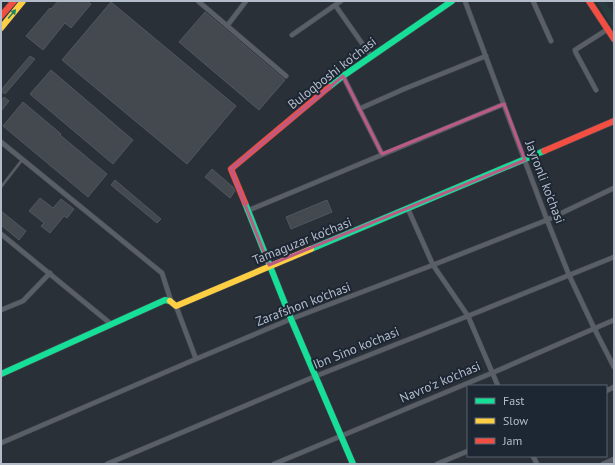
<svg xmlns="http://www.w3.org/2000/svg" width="615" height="465" font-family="'PT Sans',sans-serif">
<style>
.green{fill:#273a3e}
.building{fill:#444950;stroke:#52575f}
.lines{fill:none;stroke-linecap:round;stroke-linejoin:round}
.lane-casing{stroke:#484c53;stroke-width:3}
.street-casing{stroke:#484c53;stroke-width:5.5}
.fast-casing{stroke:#484c53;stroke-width:7}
.slow-casing{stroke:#484c53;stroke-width:7}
.jam-casing{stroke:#484c53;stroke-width:7}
.lane{stroke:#5a5e66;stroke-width:2}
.street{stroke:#5a5e66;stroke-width:4.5}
.fast{stroke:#16e098;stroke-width:6}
.slow{stroke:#ffcf43;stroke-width:6}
.jam{stroke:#f24e42;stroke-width:6}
.oneway{fill:#1a8366}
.marked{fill:none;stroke:#bc5a87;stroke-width:3;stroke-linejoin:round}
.labels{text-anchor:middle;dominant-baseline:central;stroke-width:4;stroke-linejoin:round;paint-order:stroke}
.street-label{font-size:13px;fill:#b4bcc9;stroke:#1d2633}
</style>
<rect width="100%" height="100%" fill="#2a3038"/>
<path class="green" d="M597,1H605L614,15V29Z"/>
<path class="building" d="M58,1H87L91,4L71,28L65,23L43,50L26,36L50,8L51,9Z
M111,2L236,106L187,164L62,60Z
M205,12L285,80L259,110L179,42Z
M30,56L35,59L5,94L1,91V90Z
M51,70L133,140L113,164L30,94Z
M4,97L9,101L1,111V101Z
M23,102L61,134L60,135L107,174L88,197L3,126Z
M212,169L233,187L235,191L230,198L205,177Z
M115,180L161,219L157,223L111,185Z
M40,198L53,208L61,199L74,209L67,218L64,216L50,233L41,226L44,223L29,211Z
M327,200L332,212L291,229L286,217Z
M1,211L26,231L19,240L1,225Z"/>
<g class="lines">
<defs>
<path id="lane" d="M1,187L22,160"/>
<path id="street" d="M198,1L286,76
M465,1L547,220L569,275L594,328L614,367
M533,1L551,41
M335,5L371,56
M227,26L246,1
M292,35L341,1
M343,76L382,154
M596,90L576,53L575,50L608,29
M359,109L404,89L486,56
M1,142L162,273L171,301
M408,209L433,265L468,316L498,386
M247,211L504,104
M1,234L111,324
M176,306L196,359
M1,310L23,301L50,273
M606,391L614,387
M1,443L196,359L291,319L433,265L547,220L614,188
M533,456L537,464
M107,464L316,376L468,316L614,257
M274,464L492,373L614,320
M437,464L468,451
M603,464L614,459"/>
<path id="fast" d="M329,87L343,76L452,1
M245,203L291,319L353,464
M311,249L544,151
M1,374L165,300L170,301"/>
<path id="slow" d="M1,28L23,1
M170,301L176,306L311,249"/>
<path id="jam" d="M589,1L614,39
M1,16L14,1
M544,151L614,121
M245,203L231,169L329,87"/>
</defs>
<use href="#lane" class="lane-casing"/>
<use href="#street" class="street-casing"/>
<use href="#fast" class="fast-casing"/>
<use href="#slow" class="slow-casing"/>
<use href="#jam" class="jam-casing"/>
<use href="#lane" class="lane"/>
<use href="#street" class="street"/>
<use href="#fast" class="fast"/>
<use href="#slow" class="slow"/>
<use href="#jam" class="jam"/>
</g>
<defs><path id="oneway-solid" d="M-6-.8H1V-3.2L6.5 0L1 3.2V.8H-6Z"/></defs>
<use class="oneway" href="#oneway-solid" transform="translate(12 14) rotate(-50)"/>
<path class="marked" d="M343,76L382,154L504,104L525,160L269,265L231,169Z"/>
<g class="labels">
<g class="street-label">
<text transform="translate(332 73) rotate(-38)">Buloqboshi ko'chasi</text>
<text transform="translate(545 182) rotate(69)">Jayronli ko'chasi</text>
<text transform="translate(302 241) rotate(-22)">Tamaguzar ko'chasi</text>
<text transform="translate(303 304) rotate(-21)">Zarafshon ko'chasi</text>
<text transform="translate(356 348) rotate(-22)">Ibn Sino ko'chasi</text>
<text transform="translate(440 382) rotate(-23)">Navro'z ko'chasi</text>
</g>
</g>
<rect width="615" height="465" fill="none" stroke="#b4bcc9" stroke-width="4"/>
<rect x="467" y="385" width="140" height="72" fill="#1d2633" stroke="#59626f"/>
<rect x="475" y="398" width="20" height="6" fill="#16e098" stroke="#59626f"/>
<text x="503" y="405" font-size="12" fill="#b4bcc9">Fast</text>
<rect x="475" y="418" width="20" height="6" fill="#ffcf43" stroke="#59626f"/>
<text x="503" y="425" font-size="12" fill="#b4bcc9">Slow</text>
<rect x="475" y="438" width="20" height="6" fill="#f24e42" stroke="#59626f"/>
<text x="503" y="445" font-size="12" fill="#b4bcc9">Jam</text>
</svg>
